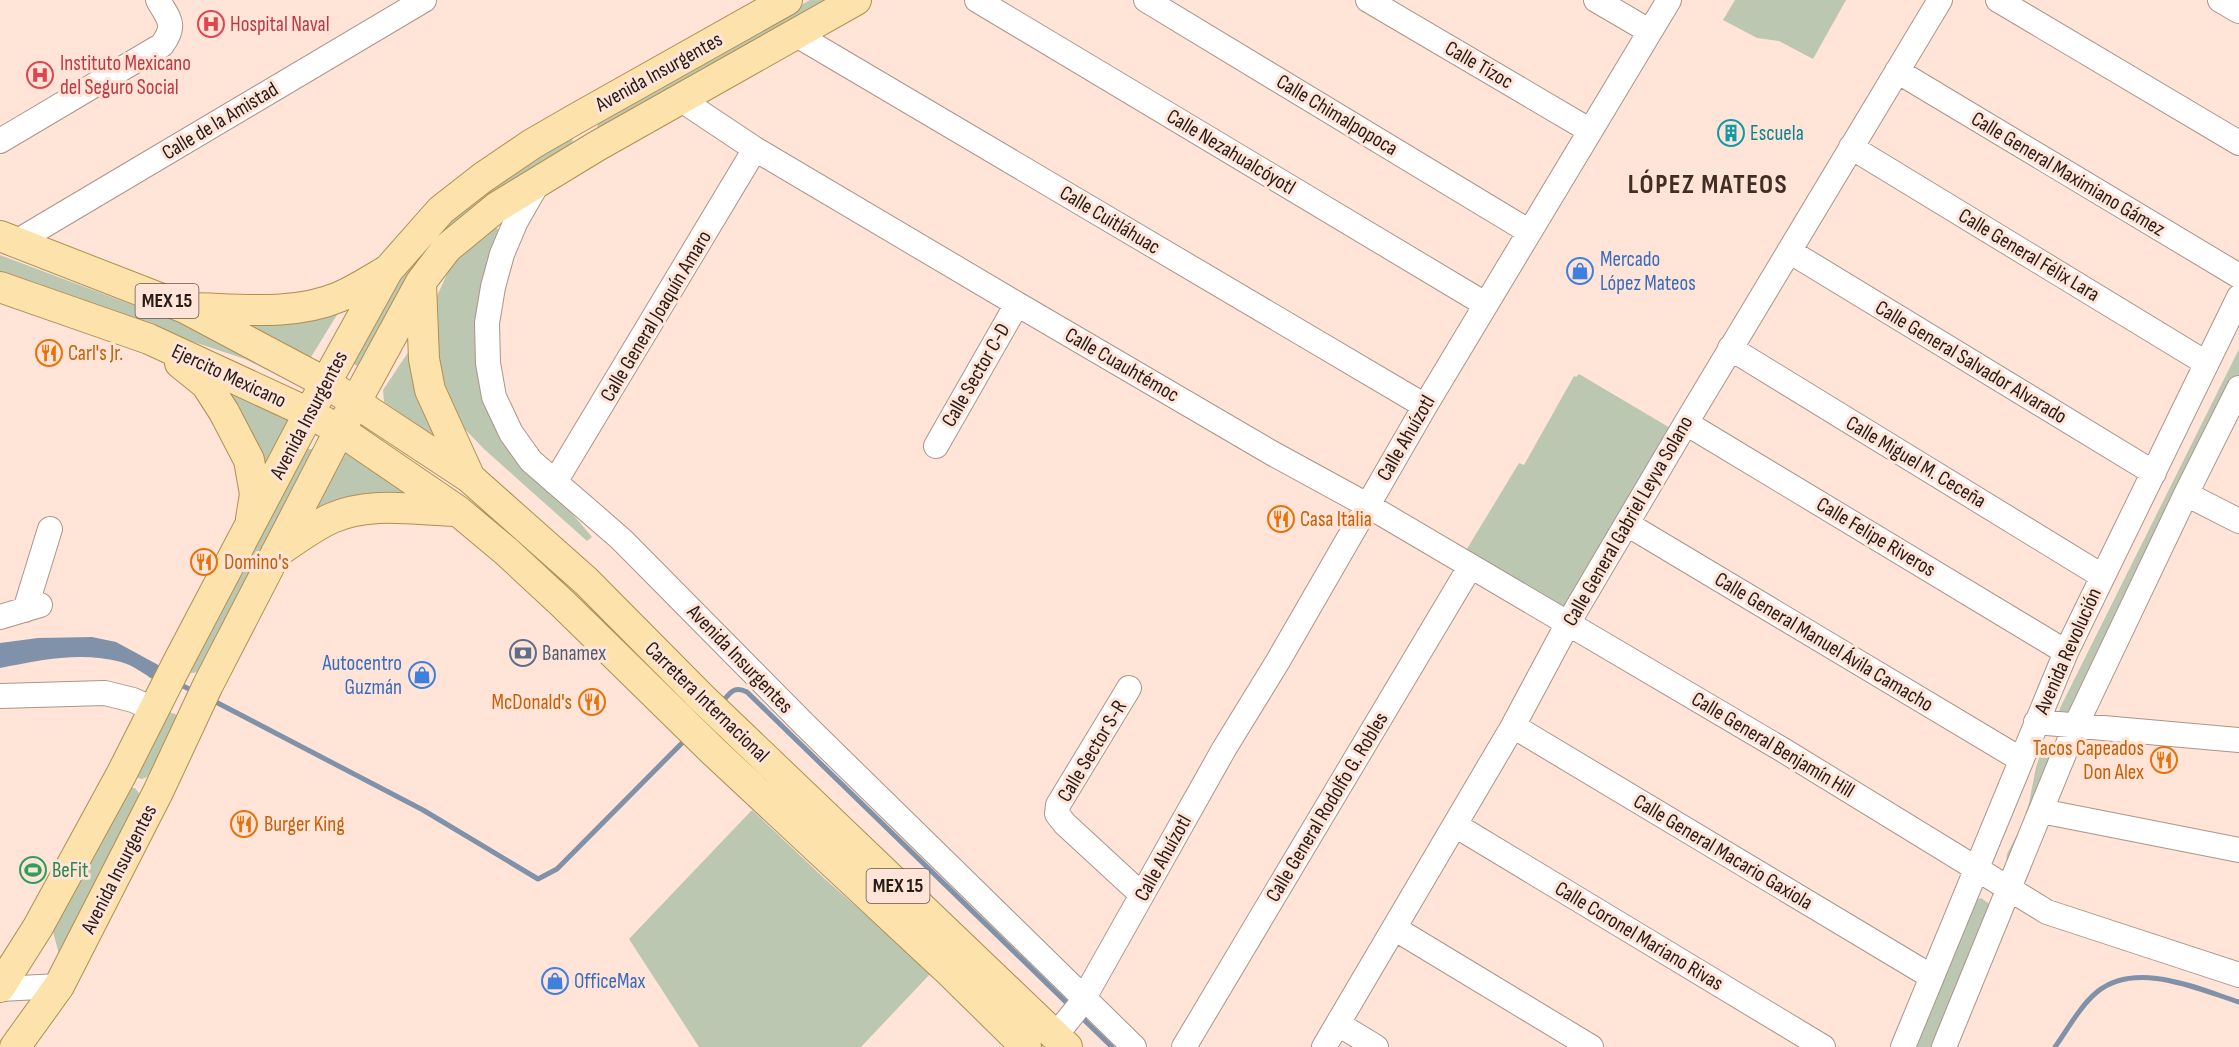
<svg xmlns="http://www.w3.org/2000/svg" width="2239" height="1047" font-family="'Sofia Sans Condensed',sans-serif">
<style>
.green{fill:#bcc7b1}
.water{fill:#8092a9}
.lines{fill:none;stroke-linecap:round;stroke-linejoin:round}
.stream{stroke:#8092a9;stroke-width:5}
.minor-casing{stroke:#ac9488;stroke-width:26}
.major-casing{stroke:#b08f53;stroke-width:32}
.minor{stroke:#fff;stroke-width:24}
.major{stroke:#fde2ac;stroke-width:30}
.labels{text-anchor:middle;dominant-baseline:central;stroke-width:6;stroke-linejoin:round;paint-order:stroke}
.shield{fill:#ffe4d7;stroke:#665751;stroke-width:1.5}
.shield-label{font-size:20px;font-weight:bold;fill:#251b17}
.health-label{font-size:21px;fill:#be3a42;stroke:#ffe4d7;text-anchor:start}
.street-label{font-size:21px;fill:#251b17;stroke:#ffe4d7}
.culture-label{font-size:21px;fill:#0d838f;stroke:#ffe4d7;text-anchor:start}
.shop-label{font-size:21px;fill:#366cbe;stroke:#ffe4d7;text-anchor:start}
.food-label{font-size:21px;fill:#c56008;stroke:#ffe4d7;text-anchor:start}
.service-label{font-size:21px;fill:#4e5e75;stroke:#ffe4d7;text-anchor:start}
.leisure-label{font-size:21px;fill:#27864d;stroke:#ffe4d7;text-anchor:start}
.district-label{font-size:27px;font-weight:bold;letter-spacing:1.5px;fill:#412d23;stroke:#ffe4d7}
</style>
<rect width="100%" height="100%" fill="#ffe4d7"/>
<path class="green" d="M810,0H844L600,130L597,127L601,116Z
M1735,0H1846L1813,59L1779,41L1757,38L1723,20Z
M573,135L572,145L404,284L358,366L353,364L423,240L455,208Z
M492,224L497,228L502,239L483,329L512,443L592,537L587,541L484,449L457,421L445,402L432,322L437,296L451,265Z
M0,255L183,324L287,372L312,393L245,359L0,278Z
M343,305L308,362L236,320Z
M411,348L436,438L384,402L383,390Z
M2239,349V378L2078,711L2058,717L2060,708Z
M1579,374L1677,432L1566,621L1462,557L1519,463L1524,465L1574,376L1576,377Z
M222,383L295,423L267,474Z
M308,449H317L200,672L191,673L187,667Z
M349,453L402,487L401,495L317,510L314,509L342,455Z
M167,711L177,715L179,721L147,777L142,779L134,777Z
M2050,744L2055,745L2015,861L2006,864L2007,854L2022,825L2029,803L2036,767L2043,747Z
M128,788H135L139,793V802L59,954L53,932L124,791Z
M752,810L825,879L931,973L861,1047H699L629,939Z
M1981,898L1991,905L1931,1047H1907L1974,901Z"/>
<path class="water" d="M92,637L116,642L162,667L154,680C144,674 133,665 121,662C82,651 39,660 0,668V643L38,638Z"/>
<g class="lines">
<path class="stream" d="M177,683L195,692
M212,700L423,810L538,879L557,869L687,738
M721,703C730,694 733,685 747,692L1071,1007
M1080,1016L1112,1047
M2055,1047C2068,1029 2080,1006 2097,992C2136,960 2198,989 2239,1002"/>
<defs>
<path id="minor" d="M977,0L1485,304
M1146,0L1528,231
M1368,0L1589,130
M1596,0L1649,31
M1998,0L2239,143
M2220,0L2239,11
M795,34L1425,406
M1897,71L2239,276
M680,99L755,149L1017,304L1270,452L1367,505L1783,750L2047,912L2239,975
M0,141L162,45C177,24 169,20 158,0
M1851,147L2206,363
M539,181L516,221L502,254L493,287L487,323L488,363L494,397L511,433L531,461L621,539L805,725L1134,1047
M16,242L424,0
M1789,251L2154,473
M1730,348L2102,576
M1686,423L2066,652
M936,446L1017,304
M555,482L755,149
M2186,494L2239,521
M1627,524L2020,759
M25,610L50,529
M0,617L40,605
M1129,688L1058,805L1057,814L1065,824L1142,895
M0,696L105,693L133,700L155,710
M2036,722L2239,740
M1513,726L1932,977
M2041,811L2239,850
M1455,825L1823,1047
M1394,928L1591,1047
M0,989L59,986
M1338,1024L1376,1047
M1055,1036L1080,1005L1224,749L1278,661L1425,406L1669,0
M1184,1047L1470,567
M1324,1047L1513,726L1567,625L1686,423L1940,0
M1903,1047L2066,652L2239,297
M1944,1047L2075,727L2186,494L2239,388"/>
<path id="major" d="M0,236L185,308L326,383L470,478L586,581L701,697L1067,1047
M421,284L424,359L430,390L470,478
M0,287L149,339L309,413L341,431L458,511L507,552L563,604L713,751L951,973L1026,1047
M192,308C240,309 294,316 339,297C356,290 372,279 388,270
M180,363L206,384L224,412L249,460L255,494L251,519
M276,553C294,541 312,527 332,518C371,501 416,510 458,511
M0,987L38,927L121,775L178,662L309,413L388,270L441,210L482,178L532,144L577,118L787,0
M15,1047L59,986L158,792L208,685L331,447L421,282L447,248L497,207L597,146L856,0"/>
</defs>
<use href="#minor" class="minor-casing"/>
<use href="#major" class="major-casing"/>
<use href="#minor" class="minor"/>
<use href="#major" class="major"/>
</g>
<defs>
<symbol id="hospital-ring" viewBox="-11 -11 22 22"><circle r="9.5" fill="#ffe4d7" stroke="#e0444e" stroke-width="1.5"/><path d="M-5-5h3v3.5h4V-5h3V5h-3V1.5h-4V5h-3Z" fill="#e0444e"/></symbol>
<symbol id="building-ring" viewBox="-11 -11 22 22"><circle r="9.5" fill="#ffe4d7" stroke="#0f9aa8" stroke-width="1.5"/><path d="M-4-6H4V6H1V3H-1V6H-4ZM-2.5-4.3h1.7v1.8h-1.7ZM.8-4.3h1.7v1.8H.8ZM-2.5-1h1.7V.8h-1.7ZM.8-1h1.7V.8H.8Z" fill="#0f9aa8"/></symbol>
<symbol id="shop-ring" viewBox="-11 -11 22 22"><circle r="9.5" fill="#ffe4d7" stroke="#3f7fe0" stroke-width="1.5"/><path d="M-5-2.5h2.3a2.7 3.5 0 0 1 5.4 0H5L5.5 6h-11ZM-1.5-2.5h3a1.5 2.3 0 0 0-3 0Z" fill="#3f7fe0"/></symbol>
<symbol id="restaurant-ring" viewBox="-11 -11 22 22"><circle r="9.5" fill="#ffe4d7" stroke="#e8710a" stroke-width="1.5"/><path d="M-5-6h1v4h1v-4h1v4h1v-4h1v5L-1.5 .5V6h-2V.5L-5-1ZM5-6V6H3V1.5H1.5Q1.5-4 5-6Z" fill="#e8710a"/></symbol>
<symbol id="bank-ring" viewBox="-11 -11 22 22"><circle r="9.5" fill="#ffe4d7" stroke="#5c6f8a" stroke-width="1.5"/><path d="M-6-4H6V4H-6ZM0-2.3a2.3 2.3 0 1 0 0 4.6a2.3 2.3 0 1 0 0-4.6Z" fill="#5c6f8a"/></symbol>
<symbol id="stadium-ring" viewBox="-11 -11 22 22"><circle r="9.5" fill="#ffe4d7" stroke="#2e9e5b" stroke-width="1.5"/><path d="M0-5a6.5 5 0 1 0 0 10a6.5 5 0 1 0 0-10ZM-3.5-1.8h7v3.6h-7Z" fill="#2e9e5b"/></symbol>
</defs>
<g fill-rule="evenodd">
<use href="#hospital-ring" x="196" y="9" width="30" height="30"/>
<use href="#hospital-ring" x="25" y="60" width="30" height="30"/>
<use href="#building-ring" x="1716" y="118" width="30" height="30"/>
<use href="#shop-ring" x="1565" y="256" width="30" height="30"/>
<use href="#restaurant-ring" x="34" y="338" width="30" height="30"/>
<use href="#restaurant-ring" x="1266" y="504" width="30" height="30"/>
<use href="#restaurant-ring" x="189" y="547" width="30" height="30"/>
<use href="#bank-ring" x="508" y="638" width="30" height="30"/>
<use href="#shop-ring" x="407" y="660" width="30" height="30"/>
<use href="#restaurant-ring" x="577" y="687" width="30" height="30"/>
<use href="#restaurant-ring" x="2149" y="745" width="30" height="30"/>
<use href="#restaurant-ring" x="229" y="809" width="30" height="30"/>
<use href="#stadium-ring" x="18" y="855" width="30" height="30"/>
<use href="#shop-ring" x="540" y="966" width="30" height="30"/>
</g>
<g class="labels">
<g class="shield">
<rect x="135.5" y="284" width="63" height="34" rx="4.5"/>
<rect x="866.5" y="869" width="63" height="34" rx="4.5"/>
</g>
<g class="shield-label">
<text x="167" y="301">MEX 15</text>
<text x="898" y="886">MEX 15</text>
</g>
<g class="health-label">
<text x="230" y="24">Hospital Naval</text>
<text x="60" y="63">Instituto Mexicano<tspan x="60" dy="24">del Seguro Social</tspan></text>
</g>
<g class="street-label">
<text transform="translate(1479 65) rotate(30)">Calle Tízoc</text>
<text transform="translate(659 72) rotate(-29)">Avenida Insurgentes</text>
<text transform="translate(1337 115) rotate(31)">Calle Chimalpopoca</text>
<text transform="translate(220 121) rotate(-31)">Calle de la Amistad</text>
<text transform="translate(1231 152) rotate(31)">Calle Nezahualcóyotl</text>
<text transform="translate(2068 174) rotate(31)">Calle General Maximiano Gámez</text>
<text transform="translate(1110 220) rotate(31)">Calle Cuitláhuac</text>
<text transform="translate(2029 255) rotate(31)">Calle General Félix Lara</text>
<text transform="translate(656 316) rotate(-59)">Calle General Joaquín Amaro</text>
<text transform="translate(1971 362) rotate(31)">Calle General Salvador Alvarado</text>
<text transform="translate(1122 365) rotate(30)">Calle Cuauhtémoc</text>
<text transform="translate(976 375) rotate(-60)">Calle Sector C-D</text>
<text transform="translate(229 376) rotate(25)">Ejercito Mexicano</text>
<text transform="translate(309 415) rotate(-62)">Avenida Insurgentes</text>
<text transform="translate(1406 438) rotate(-60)">Calle Ahuízotl</text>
<text transform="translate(1916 462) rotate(31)">Calle Miguel M. Ceceña</text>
<text transform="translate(1628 521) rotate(-60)">Calle General Gabriel Leyva Solano</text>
<text transform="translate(1876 537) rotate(31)">Calle Felipe Riveros</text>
<text transform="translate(1824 642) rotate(31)">Calle General Manuel Ávila Camacho</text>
<text transform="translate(2068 651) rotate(-66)">Avenida Revolución</text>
<text transform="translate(740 659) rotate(46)">Avenida Insurgentes</text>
<text transform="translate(707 702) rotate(44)">Carretera Internacional</text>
<text transform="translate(1773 745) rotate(31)">Calle General Benjamín Hill</text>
<text transform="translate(1092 751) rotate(-59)">Calle Sector S-R</text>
<text transform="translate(1327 807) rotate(-59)">Calle General Rodolfo G. Robles</text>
<text transform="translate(1723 852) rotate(31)">Calle General Macario Gaxiola</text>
<text transform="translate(1163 858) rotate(-61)">Calle Ahuízotl</text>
<text transform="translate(119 869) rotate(-63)">Avenida Insurgentes</text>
<text transform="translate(1639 936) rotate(31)">Calle Coronel Mariano Rivas</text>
</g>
<g class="culture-label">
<text x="1750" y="133">Escuela</text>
</g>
<g class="shop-label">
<text x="1600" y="259">Mercado<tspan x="1600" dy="24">López Mateos</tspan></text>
<text x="402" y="663" text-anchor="end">Autocentro<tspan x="402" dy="24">Guzmán</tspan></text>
<text x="574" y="981">OfficeMax</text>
</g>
<g class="food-label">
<text x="68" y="353">Carl's Jr.</text>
<text x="1300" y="519">Casa Italia</text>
<text x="224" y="562">Domino's</text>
<text x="572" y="702" text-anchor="end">McDonald's</text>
<text x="2144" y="748" text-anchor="end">Tacos Capeados<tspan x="2144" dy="24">Don Alex</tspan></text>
<text x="264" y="824">Burger King</text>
</g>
<g class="service-label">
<text x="542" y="653">Banamex</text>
</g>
<g class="leisure-label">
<text x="52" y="870">BeFit</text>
</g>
<g class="district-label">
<text x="1708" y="185">LÓPEZ MATEOS</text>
</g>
</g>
</svg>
